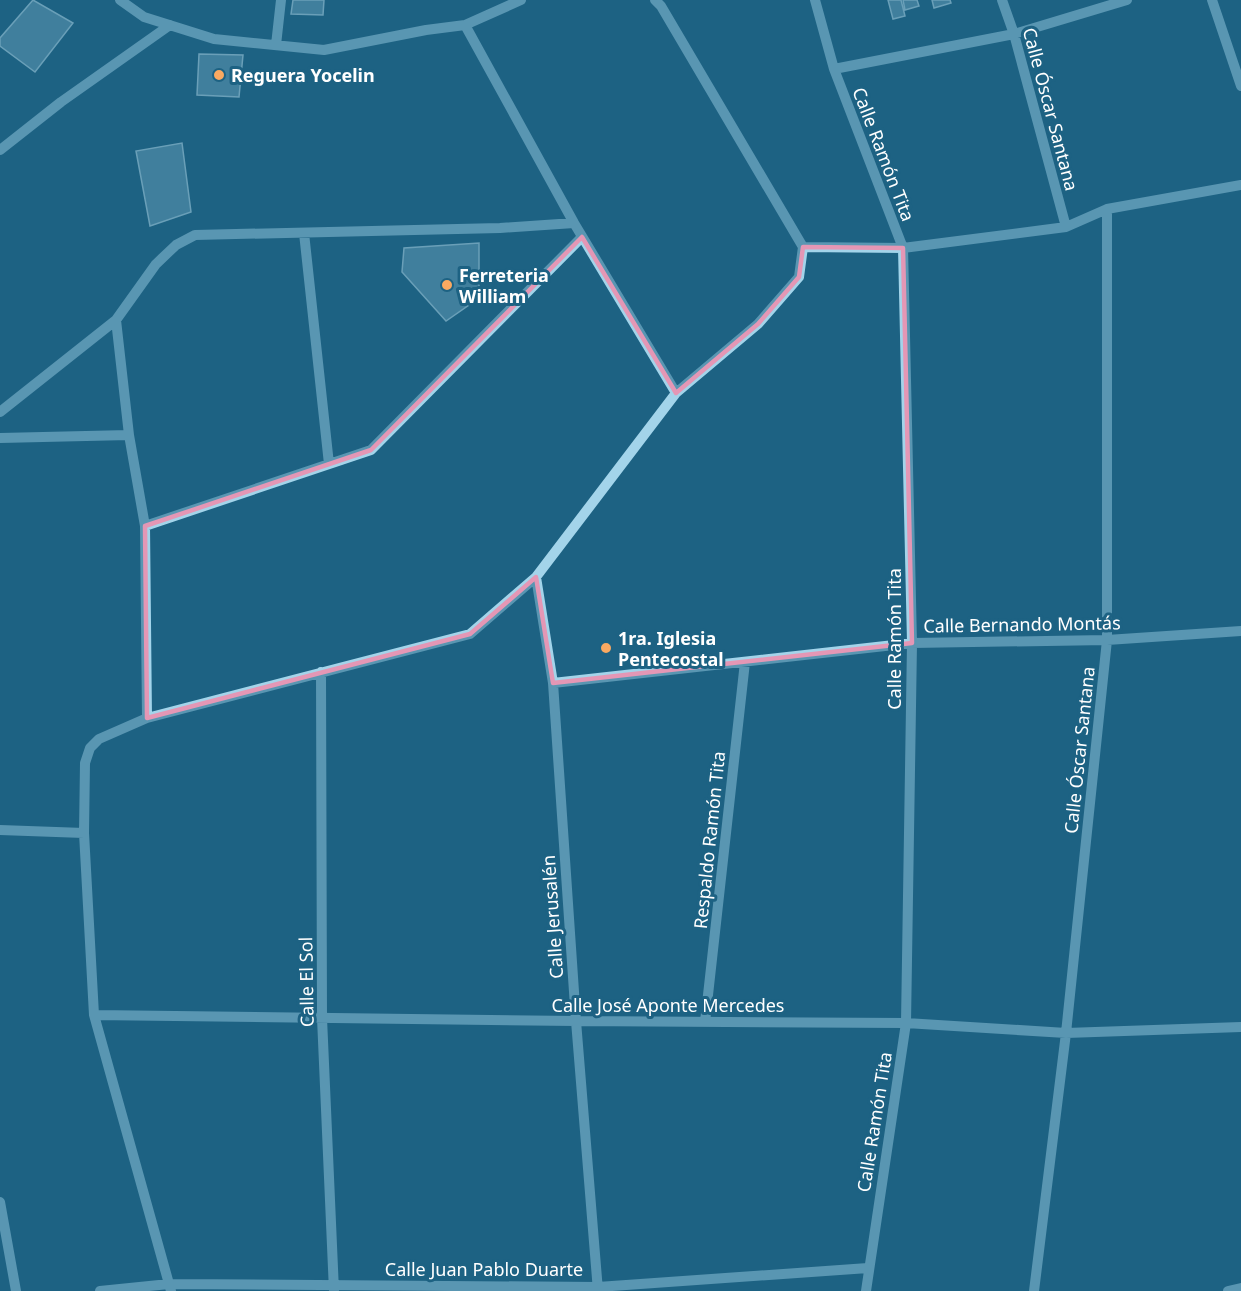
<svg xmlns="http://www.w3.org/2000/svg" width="1241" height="1291" font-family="'Noto Sans',sans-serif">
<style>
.building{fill:#6ba3bd;stroke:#c7e9f8;stroke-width:1.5}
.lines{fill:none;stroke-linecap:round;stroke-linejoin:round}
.minor{stroke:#a3d4ea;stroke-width:10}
.marked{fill:none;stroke:#e497b5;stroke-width:4.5;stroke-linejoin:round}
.poi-dot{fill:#faa961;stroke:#1d6283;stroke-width:2}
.labels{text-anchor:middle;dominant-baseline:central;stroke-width:6;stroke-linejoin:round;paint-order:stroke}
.poi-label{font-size:18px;font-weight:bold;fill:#fff;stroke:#1d6283;text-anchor:start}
.street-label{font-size:18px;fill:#fff;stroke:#1d6283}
</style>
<rect width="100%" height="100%" fill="#1d6283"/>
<path class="building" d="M33,0L73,23L35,72L0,46V38Z
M293,0H324L323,15L291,14Z
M888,0H901L905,16L893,19Z
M903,0H917L919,6L905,10Z
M932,0H950L951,3L934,8Z
M199,54L243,55L239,97L197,95Z
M182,143L191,212L150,226L136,151Z
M479,243V298L446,321L402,272L404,248Z"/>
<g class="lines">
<path class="minor" d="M120,0L144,17L214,39L324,50L426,30L465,25L521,0
M815,0L834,69L903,248L912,643L906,1023L866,1291
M1002,0L1014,34L1066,227
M1212,0L1241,86
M465,25L574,223L676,393
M276,45L281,0
M834,69L1014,34L1127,0
M0,150L61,102L170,25
M304,233L329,464
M803,247L903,248L1066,227L1107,209L1241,185
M116,320L129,435L145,526L147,718
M0,412L116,320L156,264L176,245L195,235L500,228L574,223
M0,438L129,435
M145,526L371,450L582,237
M536,577L553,683L576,1021L598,1291
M321,672L322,1018L334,1291
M553,683L912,643L1107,640L1241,631
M0,830L84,833
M94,1015L576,1021L906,1023L1066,1033L1241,1027
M705,1022L745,662
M0,1202L16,1291
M100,1291L169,1284L598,1287L868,1268
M171,1291L94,1015L84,833L85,763L90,748L99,739L147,718L470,634L536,577L676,393L758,324L799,277L803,247L661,6L655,0
M1034,1291L1066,1033L1107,640V209
M1228,1291L1241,1288"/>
</g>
<path d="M0 0H1241V1291H0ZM582,237L676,393L758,324L799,277L803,247L903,248L912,643L553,683L536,577L470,634L147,718L145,526L371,450Z" fill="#1d6283" fill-opacity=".55" fill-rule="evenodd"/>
<path class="marked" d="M582,237L676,393L758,324L799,277L803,247L903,248L912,643L553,683L536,577L470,634L147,718L145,526L371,450Z"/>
<g class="poi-dot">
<circle cx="219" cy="75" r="6"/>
<circle cx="447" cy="285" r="6"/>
<circle cx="606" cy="648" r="6"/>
</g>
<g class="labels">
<g class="poi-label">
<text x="231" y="75">Reguera Yocelin</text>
<text x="459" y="275">Ferreteria<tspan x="459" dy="21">William</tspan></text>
<text x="618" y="638">1ra. Iglesia<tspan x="618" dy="21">Pentecostal</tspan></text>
</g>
<g class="street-label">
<text transform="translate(1051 109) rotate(75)">Calle Óscar Santana</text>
<text transform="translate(884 154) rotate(69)">Calle Ramón Tita</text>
<text transform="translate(1022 624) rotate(-1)">Calle Bernando Montás</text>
<text transform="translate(894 639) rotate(-90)">Calle Ramón Tita</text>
<text transform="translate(1079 750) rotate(-84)">Calle Óscar Santana</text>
<text transform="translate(709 840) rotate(-84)">Respaldo Ramón Tita</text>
<text transform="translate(552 917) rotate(-94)">Calle Jerusalén</text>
<text transform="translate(306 982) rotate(-91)">Calle El Sol</text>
<text x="668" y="1005">Calle José Aponte Mercedes</text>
<text transform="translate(874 1122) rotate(-81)">Calle Ramón Tita</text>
<text x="484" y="1269">Calle Juan Pablo Duarte</text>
</g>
</g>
</svg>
